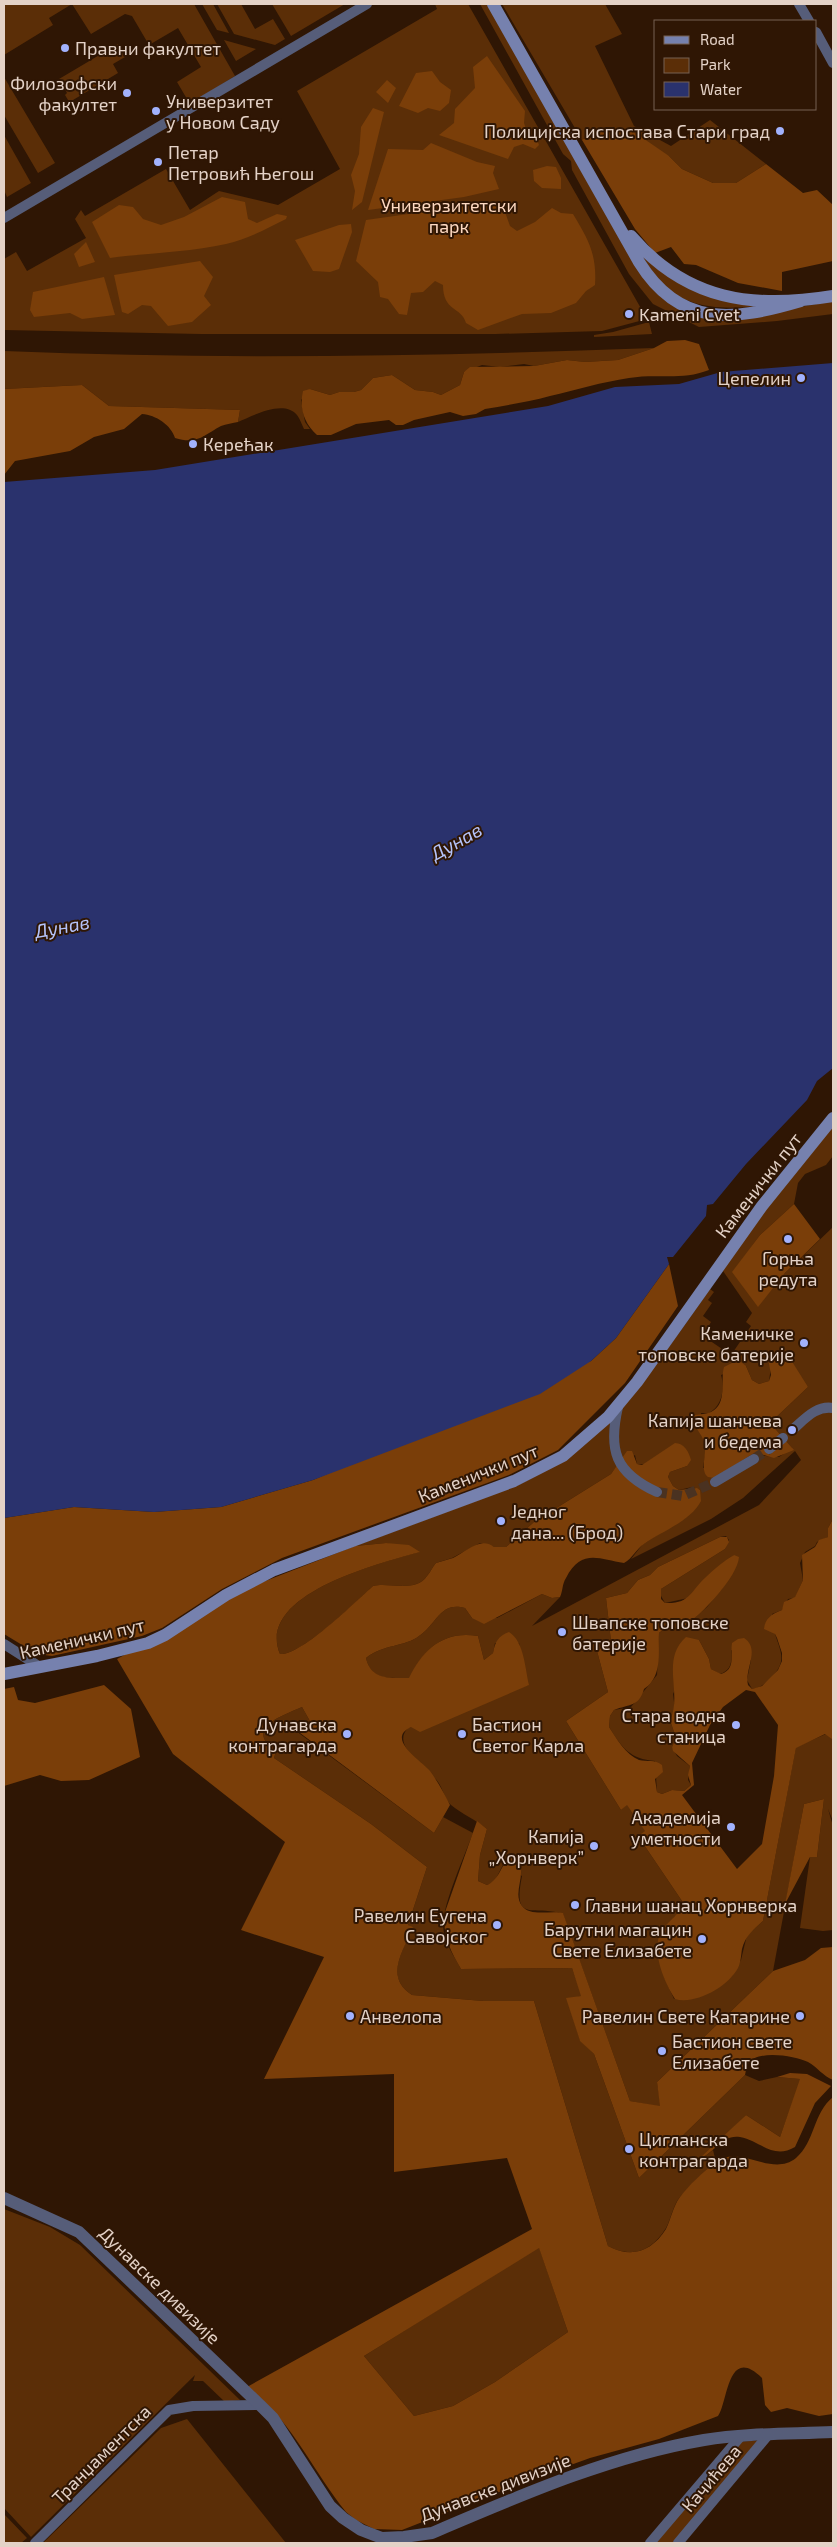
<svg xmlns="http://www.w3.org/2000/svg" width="837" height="2547" font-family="'Exo 2',sans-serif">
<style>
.green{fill:#5b2e07;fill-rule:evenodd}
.forest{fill:#7a3e09;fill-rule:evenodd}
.water{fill:#2a326d}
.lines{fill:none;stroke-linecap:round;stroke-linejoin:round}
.minor-tunnel{stroke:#4a3221;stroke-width:10;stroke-dasharray:10 5;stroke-linecap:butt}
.minor{stroke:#565d79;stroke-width:10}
.tertiary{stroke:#565d79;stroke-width:12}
.secondary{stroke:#7681ae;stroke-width:12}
.poi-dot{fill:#a2b2fd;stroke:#2f1604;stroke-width:2}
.labels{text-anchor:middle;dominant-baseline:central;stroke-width:4;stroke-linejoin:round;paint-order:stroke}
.poi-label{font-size:18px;fill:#e4d2c7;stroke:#2f1604;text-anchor:start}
.park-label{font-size:18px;fill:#fed9c1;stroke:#2f1604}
.street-label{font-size:18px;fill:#e4d2c7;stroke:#2f1604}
.water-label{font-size:19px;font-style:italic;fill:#b4c2f9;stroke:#2f1604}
</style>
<rect width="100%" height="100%" fill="#2f1604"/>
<path class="green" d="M4,4H194L235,76L190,104L177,82L201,67L178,28L149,45L132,16L125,14L91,34L72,4L49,18L53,25L4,55Z
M202,4H213L229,33L217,30Z
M217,4H241L255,29L273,19L285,39L275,45L234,34Z
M272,4H345L291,36Z
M435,4H468L647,319L602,331L495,334H201L4,330V259L16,252L27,271L86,238L75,219L81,210L85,216L166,169L190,210L219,191L278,205L340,169L297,91L437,9Z
M480,4H491L650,279L702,311L800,307L833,301V314L777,321L699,327L653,304L629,274L572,170L571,161L563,154Z
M502,4H605L622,34L595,46L634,126L671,146L710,120L766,164L736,183H713L682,169L669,156L582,140Z
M224,40L256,49L236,61Z
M118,44L125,57L113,64L118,73L73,100L74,103L71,105L65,95L67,93L59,79Z
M4,77L55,163L38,173L4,115Z
M4,135L31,183L7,197L4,190Z
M636,245L658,267L758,306C722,310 682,309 657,278C649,268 642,256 636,245Z
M649,322L652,334L594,337V335L613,332Z
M654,348L618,360L585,362L567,360L534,366L524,364L500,367L482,365L464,372L460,385L441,395L433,392L415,390L392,375L373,378L361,390L354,392H339L330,395L310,389L301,400L305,422L310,429H304C302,425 300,419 297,415C283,399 253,416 238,422L240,410L109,406L82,385L4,389V351C220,360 438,356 654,348Z
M833,1123V1156L826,1165L805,1174L798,1183L794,1204L760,1235L733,1272L758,1306L785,1273L833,1227V1519L828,1528V1537L817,1542L815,1546L805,1552L800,1563L803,1580L795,1598L788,1599L782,1610L772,1614C773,1620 773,1628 775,1634C782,1655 787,1662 769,1680C763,1685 760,1688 752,1689L747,1680L751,1660L731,1650C732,1661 732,1670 720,1674L711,1669L709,1659L699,1640L673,1694L675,1710L670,1720L676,1738L672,1747L677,1756L690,1766L688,1780L691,1785L684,1791L672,1790L662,1794L657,1792L655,1761C630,1759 622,1748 609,1727L610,1716L614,1710L631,1707L657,1675L659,1633L664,1629L684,1627L707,1607L722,1589L734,1555L688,1598L665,1603L660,1594L661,1589L725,1549L729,1540L726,1536L720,1537L658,1567L650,1575L638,1580L627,1593L606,1598L611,1641L597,1651L608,1692L566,1721L621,1810L627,1804L646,1831L638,1836L682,1901L676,1918L664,1928V1977L674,1999L723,1983L732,1976L741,1960L747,1935L763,1921L796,1747L826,1734L833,1740V1821L828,1809L833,1826V1930L823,1931L800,1928L810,1857H817L824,1799L804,1804L773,1971L657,2082L661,2107L630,2101L563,1914C533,1904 512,1925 522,1876L503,1865L494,1882L487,1885L478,1881L480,1855L487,1829C476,1820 462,1814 451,1805C445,1800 443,1789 438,1782C428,1768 390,1746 408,1728L528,1685L519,1643H495L493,1653L484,1660L478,1636C444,1630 423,1649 410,1678C390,1678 371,1681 366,1658C383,1644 405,1647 419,1636C437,1624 440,1601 465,1608L472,1618H497L542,1594L552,1598L560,1597L532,1626L759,1505L801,1460L795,1451L743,1498L711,1519L631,1559L642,1545L674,1524L700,1490L692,1487L679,1490L673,1486L668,1477L670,1472L687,1466L637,1464L635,1455L617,1466L611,1474L534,1522L506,1547H494L480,1543L452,1558L436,1563C432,1567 431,1572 427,1576C416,1593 389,1582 373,1586C356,1602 301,1656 280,1654C255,1594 381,1563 419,1552L386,1543L355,1546L516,1486C601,1447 658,1364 710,1289L714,1292L708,1300L712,1303L703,1316L711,1322L703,1336L731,1355L751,1326L746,1322L752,1313L723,1271L739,1243ZM746,1366L752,1380L759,1384L769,1381L771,1367L808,1387L770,1423L792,1448L779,1457L751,1455L740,1462L703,1468L706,1449L701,1413H709C722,1406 725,1389 721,1375Z
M302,1707L311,1723L296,1731L434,1833L443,1817L473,1833C465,1855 443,1903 443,1926C444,1942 454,1956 461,1969L572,1968L582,1996L567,1999L580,2040L594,2054L639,2178L745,2075L759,2081L777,2077L801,2079L780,2137L746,2115L705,2156L713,2150L716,2162C704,2173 691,2184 680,2197C673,2205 671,2219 666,2228C652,2251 632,2259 608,2246L534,2001H483L412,1995C384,1977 403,1952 412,1928L408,1925L427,1867L371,1824L274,1758L276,1751C243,1728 282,1716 302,1707Z
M4,2209L50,2227L80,2245L240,2400L225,2402L203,2381H193L195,2375L31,2537L4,2508Z
M539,2247L568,2332L495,2382L453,2406L414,2416L364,2356Z
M187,2419L286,2543H43L161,2428Z
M762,2440L676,2543H652L738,2442Z
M4,2514L27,2538L21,2543H4Z"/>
<path class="forest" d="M487,56L525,111L524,123L527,132L536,137L539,145L535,149L523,144L514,147L508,159L439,135L454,123L455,109L475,88L473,67Z
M432,71L440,82L451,90L449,103L440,111L428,108L418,113L399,106L416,73Z
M387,80L396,88L388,103L376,92Z
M373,108L384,112L362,202L352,210L355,191L351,175L359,154L361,127Z
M620,128L637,134L669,156L682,169L713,183H736L766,164L803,193L817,190L833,205V261L782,272V291L738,283L696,265L684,264L671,247L655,253L635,229L582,140L601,130Z
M431,143L477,162L495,166L493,173L499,189L464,197L368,210L388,149L423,150Z
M547,166L556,167L561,178V189L542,188L534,181L533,170Z
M222,197L245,202L248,219L257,223L277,214L287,216L286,219C266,229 248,239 226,244C191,252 146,253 110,258L92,222L119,205L133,207L143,219L161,225L184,217Z
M501,201L510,226L517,231L535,222L552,208L561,213L573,214C588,239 597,254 595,285L586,291L576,303L551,313L522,314L478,330L466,323C461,306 443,312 443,285L435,281L423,292L411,293L407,315L399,314L388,299L380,297L378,282L356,261L366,220Z
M351,224L352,232L339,269L330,272L313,271L295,240L339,225Z
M86,242L95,262L79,267L74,254Z
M200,261L213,277L204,296L211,305L192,322L168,326L151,306L142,305L128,314L122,312L114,275Z
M104,277L115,315L82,319L70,313L34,317L30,310L33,292Z
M685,340L699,344L709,370C681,381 657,373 629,378C602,382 576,390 550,396C529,402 507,405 485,409L476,414L463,416L450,412L414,420L403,425H396L389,420L356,424L331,435H317C304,423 299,408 303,391L310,389L330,395L339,392H354L361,390L373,378L392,375L415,390L433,392L441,395L460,385L464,372L470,367L534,366L567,360L585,362L618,360L654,348L667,341Z
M82,385L109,406L240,410L238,422C233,423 226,424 221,426C204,435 197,445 175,438C171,425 156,415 142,414L124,429L94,437L70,451L15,461L4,475V389Z
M794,1204L820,1239L785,1273L758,1307L732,1272L760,1235Z
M669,1264L678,1306L625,1383L558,1450L509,1475L282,1558L222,1589L162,1628L142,1636L52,1656L37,1654L4,1634V1518L74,1507L154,1512L221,1507L313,1480L591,1361L616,1338Z
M774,1352H786L808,1387L770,1423L794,1450L774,1458L760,1454L751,1455L714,1478L708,1477C700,1471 706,1456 705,1446C704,1436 696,1430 693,1421L695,1415C700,1414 706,1414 711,1412C728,1404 720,1380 724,1367L736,1361L741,1362L746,1366L752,1380L759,1384L769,1381L771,1375L768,1358Z
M675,1443C684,1443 689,1452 691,1460L687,1466L670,1472L668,1477L673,1486L679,1490L697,1488L700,1490L701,1501C691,1521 662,1531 644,1544C636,1549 633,1558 624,1563C599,1559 581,1548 566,1578C562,1584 563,1591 560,1597L552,1598L542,1594L484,1624L472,1618L465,1608C440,1601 437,1624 419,1636C405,1647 383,1644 366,1658C371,1680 390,1678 409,1678C423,1649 444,1630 478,1636L484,1660L493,1653C495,1642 498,1636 509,1632C524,1641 525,1668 529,1685L420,1732L411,1727C385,1739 422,1761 430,1771C438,1782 444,1793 450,1805L434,1833L296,1730L311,1723L302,1707C282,1716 243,1728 276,1751L274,1758L371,1824L427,1867L408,1925L413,1927C403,1952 384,1977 412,1995L483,2001H534L608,2246C632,2259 652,2251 666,2229C671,2219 673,2206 680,2197C689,2185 703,2172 715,2163C740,2143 771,2178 796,2158C815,2142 813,2113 833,2097V2414L819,2416L787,2408L771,2412L765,2405L762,2378C727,2344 728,2403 718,2416L659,2439L590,2458L532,2479L402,2530L374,2529L356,2520L346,2512C312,2470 292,2420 247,2387L532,2229L507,2158L394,2172V2074L264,2079L324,1957L241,1930L285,1842L173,1754L117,1659L250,1587L355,1546L386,1543L409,1545L420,1552C381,1563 255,1594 280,1654C301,1656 356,1601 373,1586C389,1582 416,1593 427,1576C431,1572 432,1567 436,1563C442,1561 447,1560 453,1558C466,1552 480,1536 494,1547H506L534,1522L611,1474L627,1451H632L637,1464L642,1465ZM539,2248L568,2332L495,2382L453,2406L414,2416L364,2356Z
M833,1519V1740L825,1734L796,1748L763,1921C754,1929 745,1936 742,1949C741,1955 741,1962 738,1968C728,1987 695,2005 675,1999C664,1982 649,1947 663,1929C672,1917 678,1918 682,1901L638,1836L645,1831L627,1805L621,1810L566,1721L608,1692L597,1651L611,1641L606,1598L627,1593L638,1580L650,1575L658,1567L720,1537H727L729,1542L725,1549L661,1589V1599L665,1603C691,1604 690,1591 706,1577C714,1569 724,1561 734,1555L739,1557C738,1576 701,1616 684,1626C676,1631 667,1625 659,1633C658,1652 663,1677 644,1689C639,1707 629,1704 614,1710L610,1716L609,1727C616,1738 626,1755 639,1760C647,1762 655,1759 662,1765L663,1772L655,1779L657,1792L662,1794L672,1790L684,1791L691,1785L688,1775L690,1766L673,1751L672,1747L676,1738L670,1720C683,1694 660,1660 686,1637L699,1640L709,1659L711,1669L721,1674C736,1669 730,1656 732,1643L738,1639L744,1638C761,1649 744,1669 748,1685L752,1689L762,1686L778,1670L782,1661V1653L777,1638L775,1634L764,1629C765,1618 772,1614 782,1610L784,1602L795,1597L803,1580L802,1555L815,1547L819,1540L828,1537V1528ZM746,1690L755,1692L778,1725L774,1776L762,1844L737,1869L682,1795L694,1785L692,1763L710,1725L723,1707Z
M104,1685L131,1709L140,1757L89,1780L61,1781L40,1775L4,1786V1689L14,1687L18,1700L35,1703Z
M824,1799L817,1857H810L785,1904L804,1804Z
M477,1821L487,1829L480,1855L478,1881L487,1885C499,1880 501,1866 509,1857H515C530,1872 511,1891 522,1906C530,1917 551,1910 563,1913L630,2101L660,2106L657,2082L773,1971L805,1960L821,1948L833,1947V2080C823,2076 817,2067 808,2062C795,2056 757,2049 748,2064C746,2066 746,2072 745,2075L639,2178L594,2054L580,2041L566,1998L581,1996L572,1968L461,1969C450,1950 442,1934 445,1912Z
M790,2073L807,2074L831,2086L815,2103L795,2147C773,2160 761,2141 740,2137C722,2134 715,2153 700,2158L746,2115L780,2137L800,2079L777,2077Z"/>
<path class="water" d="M833,363V1068L817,1081L807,1100L746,1164L713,1204L707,1205L706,1216L673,1257H667L669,1264L616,1338L591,1361L540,1394L313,1480L221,1507L154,1512L74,1507L4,1518V482L155,470L548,406L615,387L679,384L721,372Z"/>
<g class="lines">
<path class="minor-tunnel" d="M754,1459L769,1449
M657,1492L683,1496L715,1482"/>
<path class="minor" d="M799,4L809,21
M816,32L833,63
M4,218L367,4
M618,1407C608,1450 615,1473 657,1492
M792,1430C804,1420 816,1405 833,1408
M769,1449L783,1438
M715,1482L754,1459
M4,1644L40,1667
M35,2543L169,2410L193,2406L260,2405
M650,2543L741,2436
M678,2543L769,2434"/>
<path class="tertiary" d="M4,2198L79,2232L260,2405L273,2418L330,2506L343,2518L361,2530L382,2538L404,2537L432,2533C519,2496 610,2456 704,2440C747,2433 790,2434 833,2432"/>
<path class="secondary" d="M493,4L639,262C680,328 733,321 801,301
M631,236C687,301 753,309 833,296
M4,1674L97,1656L148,1643L165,1635L226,1595L274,1570L514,1481L563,1456L608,1417L637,1382L762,1206L833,1118"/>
</g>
<g class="poi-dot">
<circle cx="65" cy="48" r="5"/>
<circle cx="127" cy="93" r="5"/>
<circle cx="156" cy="111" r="5"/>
<circle cx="780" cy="131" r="5"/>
<circle cx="158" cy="162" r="5"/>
<circle cx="629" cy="314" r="5"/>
<circle cx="801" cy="378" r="5"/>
<circle cx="193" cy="444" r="5"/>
<circle cx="788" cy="1239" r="5"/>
<circle cx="804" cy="1343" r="5"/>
<circle cx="792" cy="1430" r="5"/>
<circle cx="501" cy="1521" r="5"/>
<circle cx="562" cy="1632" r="5"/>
<circle cx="736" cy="1725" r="5"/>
<circle cx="347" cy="1734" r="5"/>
<circle cx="462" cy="1734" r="5"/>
<circle cx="731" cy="1827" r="5"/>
<circle cx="594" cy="1846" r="5"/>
<circle cx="575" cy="1905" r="5"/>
<circle cx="497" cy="1925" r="5"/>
<circle cx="702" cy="1939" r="5"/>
<circle cx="350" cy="2016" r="5"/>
<circle cx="800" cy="2016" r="5"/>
<circle cx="662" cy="2051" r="5"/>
<circle cx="629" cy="2149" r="5"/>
</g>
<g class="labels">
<g class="poi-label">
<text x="75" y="48">Правни факултет</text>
<text x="117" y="83" text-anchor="end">Филозофски<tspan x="117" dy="21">факултет</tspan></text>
<text x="166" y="101">Универзитет<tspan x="166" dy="21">у Новом Саду</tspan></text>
<text x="770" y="131" text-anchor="end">Полицијска испостава Стари град</text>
<text x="168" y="152">Петар<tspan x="168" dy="21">Петровић Његош</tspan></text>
<text x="639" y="314">Kameni Cvet</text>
<text x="791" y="378" text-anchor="end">Цепелин</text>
<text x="203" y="444">Керећак</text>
<text x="788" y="1258" text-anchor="middle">Горња<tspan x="788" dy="21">редута</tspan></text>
<text x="794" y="1333" text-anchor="end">Каменичке<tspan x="794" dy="21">топовске батерије</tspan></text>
<text x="782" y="1420" text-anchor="end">Капија шанчева<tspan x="782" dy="21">и бедема</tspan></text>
<text x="511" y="1511">Једног<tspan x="511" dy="21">дана... (Брод)</tspan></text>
<text x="572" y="1622">Швапске топовске<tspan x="572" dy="21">батерије</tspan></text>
<text x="726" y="1715" text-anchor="end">Стара водна<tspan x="726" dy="21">станица</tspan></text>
<text x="337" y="1724" text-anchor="end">Дунавска<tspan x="337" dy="21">контрагарда</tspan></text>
<text x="472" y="1724">Бастион<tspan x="472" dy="21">Светог Карла</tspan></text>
<text x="721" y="1817" text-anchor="end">Академија<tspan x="721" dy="21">уметности</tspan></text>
<text x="584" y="1836" text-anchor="end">Капија<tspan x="584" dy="21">„Хорнверк”</tspan></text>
<text x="585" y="1905">Главни шанац Хорнверка</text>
<text x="487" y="1915" text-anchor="end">Равелин Еугена<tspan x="487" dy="21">Савојског</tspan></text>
<text x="692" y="1929" text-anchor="end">Барутни магацин<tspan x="692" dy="21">Свете Елизабете</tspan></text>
<text x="360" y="2016">Анвелопа</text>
<text x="790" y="2016" text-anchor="end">Равелин Свете Катарине</text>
<text x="672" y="2041">Бастион свете<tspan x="672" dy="21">Елизабете</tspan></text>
<text x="639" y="2139">Цигланска<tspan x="639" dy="21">контрагарда</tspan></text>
</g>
<g class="park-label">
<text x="449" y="205">Универзитетски<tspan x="449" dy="21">парк</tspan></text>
</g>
<g class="street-label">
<text transform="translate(758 1185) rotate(-52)">Каменички пут</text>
<text transform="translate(478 1473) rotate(-22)">Каменички пут</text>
<text transform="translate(82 1638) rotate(-13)">Каменички пут</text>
<text transform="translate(160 2285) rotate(44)">Дунавске дивизије</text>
<text transform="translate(101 2454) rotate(-45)">Транџаментска</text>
<text transform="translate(711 2478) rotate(-50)">Качићева</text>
<text transform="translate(495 2487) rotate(-21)">Дунавске дивизије</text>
</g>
<g class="water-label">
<text transform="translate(456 841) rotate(-29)">Дунав</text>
<text transform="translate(62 926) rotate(-10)">Дунав</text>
</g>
</g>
<rect width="837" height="2547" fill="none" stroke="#e4d2c7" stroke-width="10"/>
<rect x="654" y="20" width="162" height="90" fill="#2f1604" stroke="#776152"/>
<rect x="664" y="36" width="25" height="8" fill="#7681ae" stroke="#776152"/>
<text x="700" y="45" font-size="15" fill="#e4d2c7">Road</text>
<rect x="664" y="58" width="25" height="15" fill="#5b2e07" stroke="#776152"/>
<text x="700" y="70" font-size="15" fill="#e4d2c7">Park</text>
<rect x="664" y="82" width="25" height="15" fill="#2a326d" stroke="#776152"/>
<text x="700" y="95" font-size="15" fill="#e4d2c7">Water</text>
</svg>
